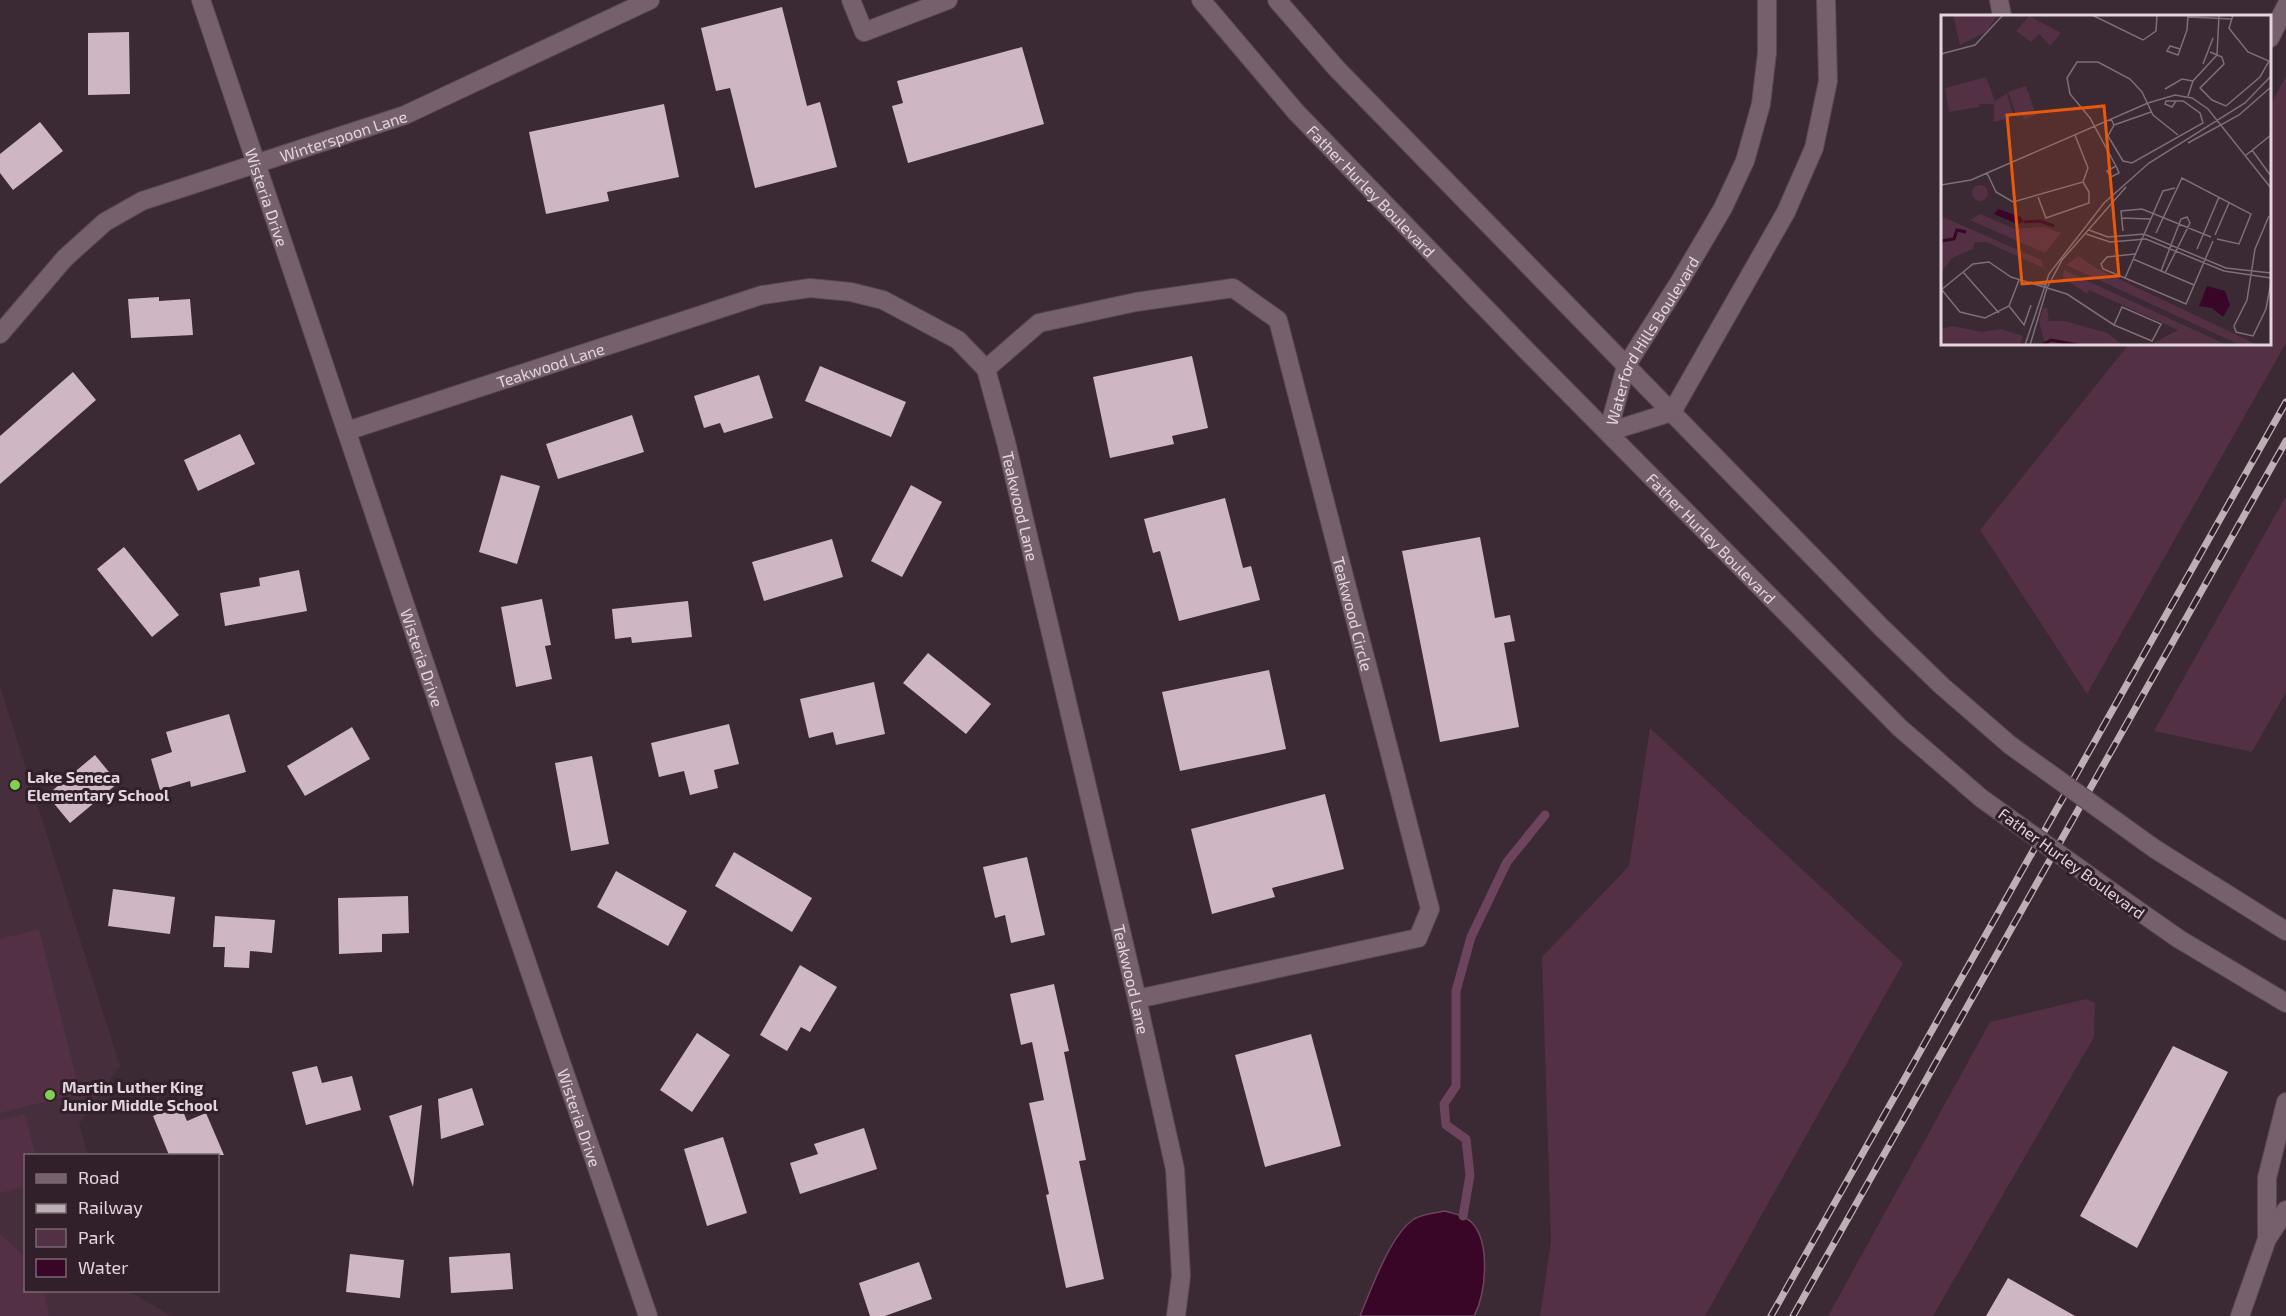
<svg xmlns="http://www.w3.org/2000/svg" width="2286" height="1316" font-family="'Exo 2',sans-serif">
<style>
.built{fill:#472e3c}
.green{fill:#533044}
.water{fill:#390628;stroke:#6c445e;stroke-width:1.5}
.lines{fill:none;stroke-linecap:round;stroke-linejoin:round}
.stream{stroke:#6c445e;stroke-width:9}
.building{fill:#ceb6c2}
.street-casing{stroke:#584851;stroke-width:20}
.secondary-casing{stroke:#584851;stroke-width:20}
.street{stroke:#75606b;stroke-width:18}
.secondary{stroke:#75606b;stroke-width:18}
.rail-casing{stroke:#bdafb6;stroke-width:7}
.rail{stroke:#311f29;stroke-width:4.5;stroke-dasharray:14;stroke-linecap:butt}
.secondary-bridge-casing{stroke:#584851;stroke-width:20;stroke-linecap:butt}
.secondary-bridge{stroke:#75606b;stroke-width:18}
.poi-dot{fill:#82d04f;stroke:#311f29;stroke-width:2}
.labels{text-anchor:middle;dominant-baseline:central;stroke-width:6;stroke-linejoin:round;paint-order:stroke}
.street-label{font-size:16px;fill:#e2d5dc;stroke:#311f29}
.poi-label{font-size:16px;font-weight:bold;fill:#e2d5dc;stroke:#311f29;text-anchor:start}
.inset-river{fill:none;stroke:#390628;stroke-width:3}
.inset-road{fill:none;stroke:#7e6e77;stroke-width:1.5}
.view{fill:#e8590c;fill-opacity:0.15;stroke:#e8590c;stroke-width:3}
.inset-edge{fill:none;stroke:#e2d5dc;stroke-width:3}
</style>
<rect width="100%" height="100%" fill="#3b2933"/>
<path class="built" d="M0,686L120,1066L79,1124L88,1155L26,1156V1290L129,1291L171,1316H0Z"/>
<path class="green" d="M2286,76V343L2087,694L1980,530L2129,344H2270V106Z
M2286,496V692L2252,752L2154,731Z
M1650,728L1903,963L1705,1316H1540L1551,1242L1542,957L1629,866Z
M39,929L80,1093L0,1113V939Z
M2086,999L2095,1003L2094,1037L1933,1316H1828L1990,1022Z
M25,1114L35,1155L26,1156L25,1186L0,1193V1120Z
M0,1234L25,1257L26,1290L44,1291L49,1316H0Z"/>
<path class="water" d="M1445,1211C1456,1214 1467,1216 1474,1225C1490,1246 1486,1294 1474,1316H1360C1371,1290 1390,1235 1414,1219C1423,1214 1435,1213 1445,1211Z"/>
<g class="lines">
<path class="stream" d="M1463,1216L1470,1175L1466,1139L1446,1125L1444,1104L1456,1086V991L1471,937L1507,862L1545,815"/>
</g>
<path class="building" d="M782,7L807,106L820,102L837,167L755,188L730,88L716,91L701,28Z
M129,32L130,94L88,95V33Z
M1022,47L1044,124L908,163L892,106L903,103L897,81Z
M664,104L679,177L607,192L609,201L546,214L529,132Z
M40,122L63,151L13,190L0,173V154Z
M159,297V301L190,299L193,335L131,338L128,299Z
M1192,356L1208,428L1172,436L1174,444L1110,458L1093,377Z
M820,366L906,402L891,437L805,401Z
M73,372L96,400L0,484V436Z
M759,375L773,418L724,433L720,423L704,428L694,396Z
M632,415L644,452L558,479L546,444Z
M240,434L255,464L198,491L184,460Z
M501,475L540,486L517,564L479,552Z
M911,485L942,502L902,577L871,561Z
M1225,498L1243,568L1251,566L1260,600L1179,621L1160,551L1153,553L1144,519Z
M1480,537L1495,618L1510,615L1515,641L1504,643L1519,727L1440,742L1402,551Z
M832,539L843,577L764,601L752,562Z
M124,547L179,615L152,637L97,569Z
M299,570L307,611L225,626L220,593L260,586L259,578Z
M542,599L551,645L545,646L552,679L516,687L501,607Z
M688,601L692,637L632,643L631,637L615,639L612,609Z
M928,653L991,704L966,734L903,683Z
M1269,670L1286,749L1180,771L1162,692Z
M874,682L885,734L836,745L833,732L809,738L800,699Z
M229,714L246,772L191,787L190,781L160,790L151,759L172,752L166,732Z
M729,724L739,764L714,770L718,788L690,795L684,771L659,777L651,743Z
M352,727L370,759L305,796L287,766Z
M95,755L118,783L70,823L47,795Z
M592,756L609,844L571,851L555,763Z
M1325,794L1344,869L1272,888L1275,897L1212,914L1191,829Z
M734,852L812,898L792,932L715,886Z
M1027,857L1045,935L1011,943L1005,915L995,918L983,867Z
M616,871L687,911L668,946L597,907Z
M113,889L175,897L170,934L108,926Z
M408,896L409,933L382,934V952L339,954L338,898Z
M215,916L275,920L272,953L250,951L249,968L224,967L225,947H213Z
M800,965L837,987L810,1032L801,1027L787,1051L760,1035Z
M1054,984L1069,1051L1064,1052L1086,1160L1079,1161L1104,1279L1066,1288L1046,1195L1049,1194L1029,1103L1044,1100L1032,1042L1021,1045L1010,994Z
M697,1033L730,1055L692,1112L660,1090Z
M1311,1034L1341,1146L1265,1167L1235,1055Z
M2173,1046L2228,1072L2137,1248L2080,1216Z
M317,1066L322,1083L352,1076L361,1110L306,1125L292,1072Z
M472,1088L484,1125L441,1139L438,1099Z
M180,1104L187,1121L206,1113L224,1155H169L153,1116Z
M422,1105L413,1187L389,1116Z
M864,1128L877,1169L800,1194L790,1163L818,1154L814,1144Z
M723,1137L747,1213L707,1226L684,1149Z
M510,1253L513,1289L451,1293L449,1257Z
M350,1254L404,1260L400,1298L346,1292Z
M919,1262L932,1299L885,1316H870L859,1283Z
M2008,1278L2075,1316H1986Z"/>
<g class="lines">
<defs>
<g id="street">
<path d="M851,0L864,32L948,0"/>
<path d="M1999,0L2002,16"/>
<path d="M2270,38L2286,6"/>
<path id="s1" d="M0,334L65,258L105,222L142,201L405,115L650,0"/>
<path id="s2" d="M986,369L1039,323L1136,302L1233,288L1278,320L1430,909L1418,938L1137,999"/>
<path id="s3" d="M347,431L762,295L810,288L851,292L883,300L958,340L986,369L1006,442L1137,999L1175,1169L1181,1276L1176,1316"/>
<path d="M2267,1239V1178L2286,1102"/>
<path d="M2240,1316L2267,1239L2286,1210"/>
</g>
<g id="secondary">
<path id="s4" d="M201,0L455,753L648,1316"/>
<path id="s5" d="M1201,0L1296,112L1526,350L1900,728L1981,798"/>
<path d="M1277,0L1337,69L1882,628L1942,686L2010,745"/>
<path d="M1608,432L1672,412L1786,212L1814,148L1828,81L1826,0"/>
<path id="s6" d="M1608,432L1626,366L1680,281L1723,208L1745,161L1761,104L1767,53V0"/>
<path d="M2155,849L2286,931"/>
<path d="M2126,902L2179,939L2286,1003"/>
</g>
</defs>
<use href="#street" class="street-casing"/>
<use href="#secondary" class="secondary-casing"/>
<use href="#street" class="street"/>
<use href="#secondary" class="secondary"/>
<defs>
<path id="rail" d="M1771,1316L2286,402
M1793,1316L2286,441"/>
</defs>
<use href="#rail" class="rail-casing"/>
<use href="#rail" class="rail"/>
<defs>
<path id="secondary-bridge" d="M2010,745L2155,849
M1981,798L2126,902"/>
</defs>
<use href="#secondary-bridge" class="secondary-bridge-casing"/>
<use href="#secondary-bridge" class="secondary-bridge"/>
</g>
<g class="poi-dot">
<circle cx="15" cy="785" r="6"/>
<circle cx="50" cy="1095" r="6"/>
</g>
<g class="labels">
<g class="street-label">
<text stroke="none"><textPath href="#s1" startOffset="408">Winterspoon Lane</textPath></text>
<text stroke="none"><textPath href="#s5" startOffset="256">Father Hurley Boulevard</textPath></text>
<text stroke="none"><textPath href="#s4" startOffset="208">Wisteria Drive</textPath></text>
<text stroke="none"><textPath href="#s6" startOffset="102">Waterford Hills Boulevard</textPath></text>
<text stroke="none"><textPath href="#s3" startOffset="214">Teakwood Lane</textPath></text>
<text stroke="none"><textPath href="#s3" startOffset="826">Teakwood Lane</textPath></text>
<text stroke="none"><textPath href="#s5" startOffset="742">Father Hurley Boulevard</textPath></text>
<text stroke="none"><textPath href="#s2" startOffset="626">Teakwood Circle</textPath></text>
<text stroke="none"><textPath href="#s4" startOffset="694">Wisteria Drive</textPath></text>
<text transform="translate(2072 863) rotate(36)">Father Hurley Boulevard</text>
<text stroke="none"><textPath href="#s3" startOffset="1312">Teakwood Lane</textPath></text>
<text stroke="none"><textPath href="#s4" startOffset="1180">Wisteria Drive</textPath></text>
</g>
<g class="poi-label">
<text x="27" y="776">Lake Seneca<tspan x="27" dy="18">Elementary School</tspan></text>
<text x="62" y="1086">Martin Luther King<tspan x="62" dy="18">Junior Middle School</tspan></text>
</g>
</g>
<g transform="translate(1941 15)">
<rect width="330" height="330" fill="#3b2933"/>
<path d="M12,0H57L45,17L19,30ZM88,1L120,18L109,31L98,19L90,27L75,16ZM45,62L54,86L66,78L72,99L69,103L53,107V89H38L39,92L8,97L4,73ZM85,71L95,100L83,104L81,100L76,102L67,77ZM31 178a8 8 0 1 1 16 0a8 8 0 1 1-16 0ZM39,199L74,214L102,212L120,218L104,238L29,205ZM0,201L100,245L103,253L45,227H34L32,234L11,243L0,258ZM137,241L155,253L317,330H299L125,250ZM123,255L286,330H209L237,315L148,275L146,279L122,263ZM102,293H106L108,306H124L166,318L182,330H104L98,306ZM11,311L42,317L60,314L82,321L79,330H0V314Z" fill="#533044"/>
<path d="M57,194L80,202L83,207L76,209L53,199ZM266,271L284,276L289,290L282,302L271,293L258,291Z" fill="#390628"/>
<path class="inset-river" d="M83,207L99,206L113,211M0,226L13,224L16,215L25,217M101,330L110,325L137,330"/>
<path class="inset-road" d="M151,0L202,25L215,16L216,0M247,2L291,4M239,34L229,31L226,36L237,40L246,15L247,0M269,37L281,42L283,49L259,73L271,85L285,91L319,62L328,46L307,37L291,17L288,13L292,0M0,39L34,30L62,0M262,49L272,23M224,74L241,64L252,66M247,81L252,66L276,40L278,0M170,104L173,110L167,121L182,146L191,148L262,108L259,98L242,86H225L224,89L231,92L235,86M173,110L210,97M247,128L298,100L330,72M311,135L330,161M304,141L330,120M175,151L166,156L170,162L178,158L176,153L149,103L129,79L126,63L136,47H157L189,64L201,77L212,100L237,120M46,158L55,177L72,187L142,167L147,153L134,120M0,170L30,165L207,88L234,80L251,83L267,94L330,173M234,173L222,176L184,263L245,289L272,226M97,182L105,203L148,188V177L142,167M328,201L314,234L306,285L293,311L295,317L312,321L325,294L330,267M181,203L210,204M148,215L167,222L203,219L285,253L330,258M182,216L180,196L201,194L270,222M215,218L241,163L310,199L298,229L276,224M145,219L169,227L205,224L283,256L330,263M274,220L288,188M256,234L278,182M192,244L253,270M220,256L240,204L246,202L249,208L224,258M22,257L58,298M184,263L162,254L160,249L166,242L194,239M87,267L106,270M0,275L32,249L48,247L70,262L126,279L173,310M1,275L19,297L44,303L68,291L78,265M68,291L83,310L90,290M181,292L220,309L211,326L173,310ZM84,330L108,259L163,188L208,148L304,88L330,61M89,330L106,273L121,245L185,172"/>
<path class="view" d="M163,91L178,261L81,269L66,100Z"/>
<rect width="330" height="330" class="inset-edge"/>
</g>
<rect x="24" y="1154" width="195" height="138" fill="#311f29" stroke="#786871" stroke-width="1.5"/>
<rect x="36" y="1174" width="30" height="9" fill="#75606b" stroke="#786871" stroke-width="1.5"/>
<text x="78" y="1184" font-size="18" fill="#e2d5dc">Road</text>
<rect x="36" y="1204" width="30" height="9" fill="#bdafb6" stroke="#786871" stroke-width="1.5"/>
<text x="78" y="1214" font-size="18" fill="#e2d5dc">Railway</text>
<rect x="36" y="1229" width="30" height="18" fill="#533044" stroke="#786871" stroke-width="1.5"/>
<text x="78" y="1244" font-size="18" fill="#e2d5dc">Park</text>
<rect x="36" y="1259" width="30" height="18" fill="#390628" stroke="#786871" stroke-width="1.5"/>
<text x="78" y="1274" font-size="18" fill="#e2d5dc">Water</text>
</svg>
